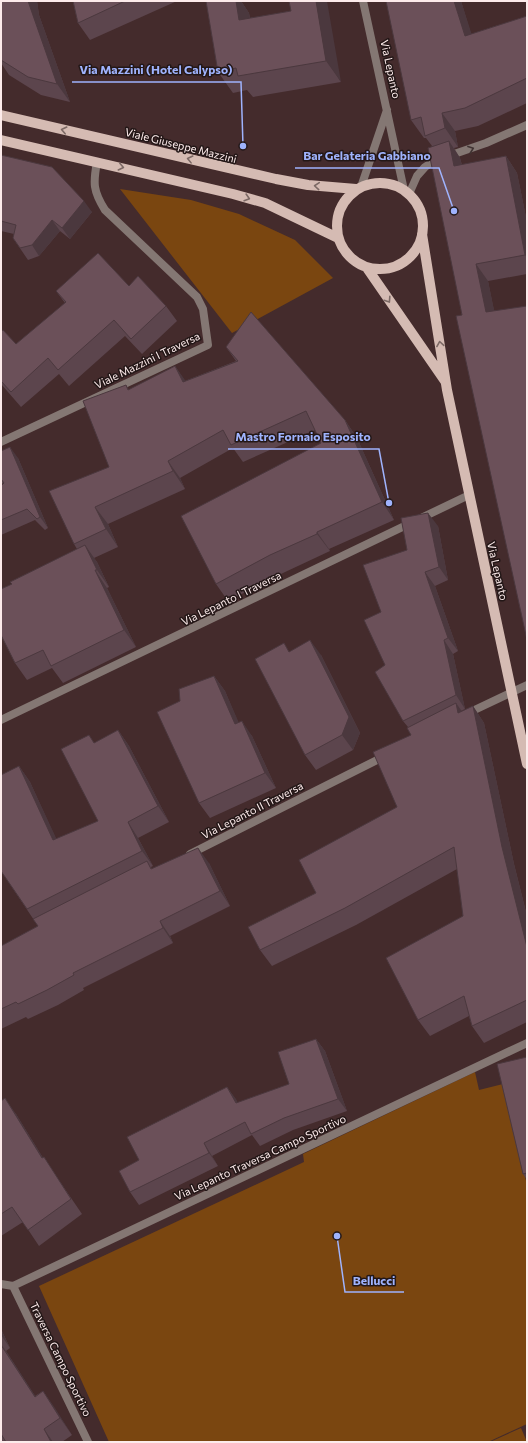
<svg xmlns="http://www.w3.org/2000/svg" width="528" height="1443" font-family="Commissioner,sans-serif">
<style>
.green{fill:#7a4610}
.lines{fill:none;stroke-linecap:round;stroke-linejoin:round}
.street{stroke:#847773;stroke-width:8}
.primary{stroke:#d5bbb3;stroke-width:10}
.wall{fill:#5c454d}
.shaded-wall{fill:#4b383e}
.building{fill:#6b5059;stroke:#4b383e}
.oneway{stroke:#7c6965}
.oneway2{stroke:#403433}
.labels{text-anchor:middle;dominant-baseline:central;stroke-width:3;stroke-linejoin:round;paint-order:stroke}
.street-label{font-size:11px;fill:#fdebeb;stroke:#231717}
.leader{fill:none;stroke:#9fb3fd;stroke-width:1.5}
.callout-dot{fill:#9fb3fd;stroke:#231717;stroke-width:1.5}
.callout-label{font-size:12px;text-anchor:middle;font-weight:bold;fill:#9fb3fd;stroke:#231717;stroke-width:3;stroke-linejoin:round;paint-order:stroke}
</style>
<rect width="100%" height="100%" fill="#442b2c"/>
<path class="green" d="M120,189L191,200L239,214L295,240L333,278L232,333Z
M475,1072L479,1090L503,1084L527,1185V1424L488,1442H109L39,1286L304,1162L303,1154Z
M521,1428L527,1442H490Z"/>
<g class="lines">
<path class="street" d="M363,1L404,190
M361,187L387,110
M409,194L417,176L425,167L434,161L486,143L527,125
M1,442L208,345L203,309L197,297L105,210C93,191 93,183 97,162
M466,714L527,685
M1,720L469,495
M190,854L385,756
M1,1284L13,1286L527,1043
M13,1286L88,1442"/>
<path class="primary" d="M1,115L276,179L308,185L356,189
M1,140L233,194L265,203L338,238
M337 226a43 43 0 1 1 86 0a43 43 0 1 1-86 0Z
M422,234L447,390L527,764
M367,268L445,381"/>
</g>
<path class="wall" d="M1,1H37L39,15L70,102L41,95L9,75L1,63Z
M73,1H177L90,40L78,23Z
M206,1H241L249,13L250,18L291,11L289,1L341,82L253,97L247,90L233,93L218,72Z
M461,1L471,34L527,16V103L478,126L455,131L458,147L454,148L460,158L462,165L506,156L517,173L527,222V274L488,281L494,311L462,315L432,146L426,138H424L411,120Z
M1,155L92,212L70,239L60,231L39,256L28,260L13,238L14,234L1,231Z
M129,286L166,306L177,321L142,354L125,336L69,386L59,374L21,407L1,384V331L16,344L65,303L56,291Z
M226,347L345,420L357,438L394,520L329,549L330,551L283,573L228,601L216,584L321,443L315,430L243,462L233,448L180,478L185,489L108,524L118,547L94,558L97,562L109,587L107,588L136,647L63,683L52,668L27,680L15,663L12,584L77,549L74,544L109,467L126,385L129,390L175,366L185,381L236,361Z
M1,451L18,458L48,528L45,530L35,520L1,535V486L3,484L1,482Z
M438,526L448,580L435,586L458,651L453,654L465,709L461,711H462L473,706L484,723L514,864L527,916V1022L484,1043L472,1026L469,1016L430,1036L418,1020L463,916L457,869L356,925L272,966L260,950L316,893L397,807L411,735L408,727L403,721L385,665L381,612Z
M290,651L321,655L360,733L353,750L316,770L305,755Z
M214,676L225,691L238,722L252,736L276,788L210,818L199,803L180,701Z
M118,730L129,746L169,822L138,838L153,866L151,867L152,869L209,863L230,906L170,936L173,943L83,988L84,990L58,1005L28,1019L26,1017L1,1029V946L38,926L1,871L19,766L30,782L56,839L98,821L95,743Z
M316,1039L325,1051L347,1111L293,1130L260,1146L252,1135L212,1156L218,1166L139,1205L130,1192L139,1160L227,1087L238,1103L289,1084Z
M527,1057V1180L523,1174Z
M1,1101L16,1114L43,1158L44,1157L54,1173L82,1214L39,1246L23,1222L1,1236Z
M1,1329L10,1348L6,1351L35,1396L43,1391L72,1435L62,1442H1Z"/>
<path class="shaded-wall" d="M28,1H37L39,15L70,102L57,84Z
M236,1H241L249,13L254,42L239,20Z
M316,1H327L341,82L326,61Z
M454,1H461L478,54L465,36Z
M442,113L455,131L458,147L445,128Z
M449,141L460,158L466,183L454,166Z
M506,156L517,173L527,222V258L525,255Z
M84,201L92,212L70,239L62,228Z
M52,220L60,231L39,256L32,245Z
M476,264L488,281L498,329L486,312Z
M175,366L187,383L183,382Z
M345,420L357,438L394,520L382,502Z
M10,447L18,458L48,528L40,517Z
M168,461L180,478L185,489L173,471Z
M95,507L108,524L118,547L106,529Z
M428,513L438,526L448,580L439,567Z
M317,532L329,549L330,551L317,534Z
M85,545L97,562L109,587L97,570Z
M95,570L107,588L136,647L124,630Z
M425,572L435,586L458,651L448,638Z
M310,640L321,655L360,733L353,750L342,735Z
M444,640L453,654L465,709L456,695Z
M214,676L225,691L246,739L235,724Z
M456,703L468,720L458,713Z
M473,706L484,723L514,864L527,916V947L502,847Z
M242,721L252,736L276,788L265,773Z
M118,730L129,746L169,822L158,806Z
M19,766L30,782L64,855L53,840Z
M128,822L138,838L153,866L142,851Z
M198,848L209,863L230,906L220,891Z
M160,921L170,936L173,943L163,928Z
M316,1039L325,1051L347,1111L338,1099Z
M227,1087L236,1099L244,1116L236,1103Z
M5,1098L16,1114L53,1174L42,1158Z
M204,1143L212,1156L218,1166L209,1153Z
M1,1329L10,1348L1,1335Z
M1,1344L6,1351L47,1414L35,1397Z
M43,1391L55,1408L72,1435L60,1418Z
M44,1429L53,1442H51Z"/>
<path class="building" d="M1,1H28L57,84L28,77L1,60Z
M73,1H125L78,23Z
M206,1H236L239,20L291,11L289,1H316L326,61L238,76L236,68L218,72Z
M386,1H454L465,36L527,16V78L465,108L442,113L445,128L425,136L421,117L411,120Z
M449,141L454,166L506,156L525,255L476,264L486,312L527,306V640L456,316L462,315L428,148Z
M1,155L52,167L84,201L62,228L52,220L32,245L20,248L13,238L16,225L1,221Z
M98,253L129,286L138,276L166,306L131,339L114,320L58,370L48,358L11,392L1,381V331L3,330L16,344L66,302L56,291Z
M251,312L345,420L382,502L317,532V534L270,555L216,584L181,516L321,443L306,411L231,445L223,430L168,461L173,471L95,507L106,529L74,544L49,491L109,467L83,401L126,385L128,390L175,366L183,382L238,361L226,347Z
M10,447L40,517L37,519L27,509L1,520V486L4,483L1,479V451Z
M428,513L439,567L425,572L448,638L444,640L456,695L403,721L375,672L385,665L364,620L381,612L363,565L407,550L401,518Z
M85,545L97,570H95L124,630L51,666L43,650L15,663L1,635V589L12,584L10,582Z
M310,640L349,717L342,735L305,755L255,659L284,643L289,652Z
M214,676L235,724L242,721L265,773L199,803L157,712L180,701L179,689Z
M456,703L458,713L473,706L502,847L527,947V1000L472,1026L464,996L418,1020L386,958L463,916L454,847L345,908L260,950L248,927L316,893L299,860L397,807L373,752L411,735L407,728Z
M118,730L158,806L128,822L142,851L27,909L1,871V775L19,766L53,840L98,821L61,749L89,735L94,743Z
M198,848L220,891L160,921L163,928L73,973L74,975L47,990L18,1004L16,1002L1,1009V946L38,926L33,919L147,861L151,869Z
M316,1039L338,1099L284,1118L251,1134L245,1122L204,1143L209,1153L130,1192L119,1171L139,1160L127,1137L227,1087L236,1103L289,1084L278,1052Z
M527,1057V1173L523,1174L497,1064Z
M5,1098L42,1158L44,1157L71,1199L28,1230L12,1207L1,1214V1101Z
M1,1345L35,1397L43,1391L60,1418L44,1429L51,1442H6L1,1434Z"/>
<defs><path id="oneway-chevron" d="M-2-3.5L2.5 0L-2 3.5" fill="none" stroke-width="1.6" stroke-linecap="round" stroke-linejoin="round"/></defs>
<g class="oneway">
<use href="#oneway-chevron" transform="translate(64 130) rotate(-167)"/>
<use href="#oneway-chevron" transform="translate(190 159) rotate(-166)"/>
<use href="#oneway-chevron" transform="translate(121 167) rotate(13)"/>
<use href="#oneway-chevron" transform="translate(317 186) rotate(-175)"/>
<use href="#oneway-chevron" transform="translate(247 198) rotate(17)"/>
<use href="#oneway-chevron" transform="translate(388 300) rotate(57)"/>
<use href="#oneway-chevron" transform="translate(440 344) rotate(-99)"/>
</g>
<use class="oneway2" href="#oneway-chevron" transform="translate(471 149) rotate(-20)"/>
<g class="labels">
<g class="street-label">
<text transform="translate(391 69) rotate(78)">Via Lepanto</text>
<text transform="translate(181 145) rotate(14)">Viale Giuseppe Mazzini</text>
<text transform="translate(147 360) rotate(-26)">Viale Mazzini I Traversa</text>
<text transform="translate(498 571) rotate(77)">Via Lepanto</text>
<text transform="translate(231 598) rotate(-26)">Via Lepanto I Traversa</text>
<text transform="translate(252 810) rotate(-27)">Via Lepanto II Traversa</text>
<text transform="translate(260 1157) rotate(-25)">Via Lepanto Traversa Campo Sportivo</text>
<text transform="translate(61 1359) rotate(64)">Traversa Campo Sportivo</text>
</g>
</g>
<path class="leader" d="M243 146L241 82H72M454 211L439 168H295M389 503L379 449H228M337 1236L345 1292H404"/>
<g class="callout-dot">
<circle cx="243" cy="146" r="4"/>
<circle cx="454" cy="211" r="4"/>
<circle cx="389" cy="503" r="4"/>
<circle cx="337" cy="1236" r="4"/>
</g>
<g class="callout-label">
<text x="156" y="74">Via Mazzini (Hotel Calypso)</text>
<text x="367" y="160">Bar Gelateria Gabbiano</text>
<text x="303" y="441">Mastro Fornaio Esposito</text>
<text x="374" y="1285">Bellucci</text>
</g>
<rect width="528" height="1443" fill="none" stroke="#fdebeb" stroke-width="4"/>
</svg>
